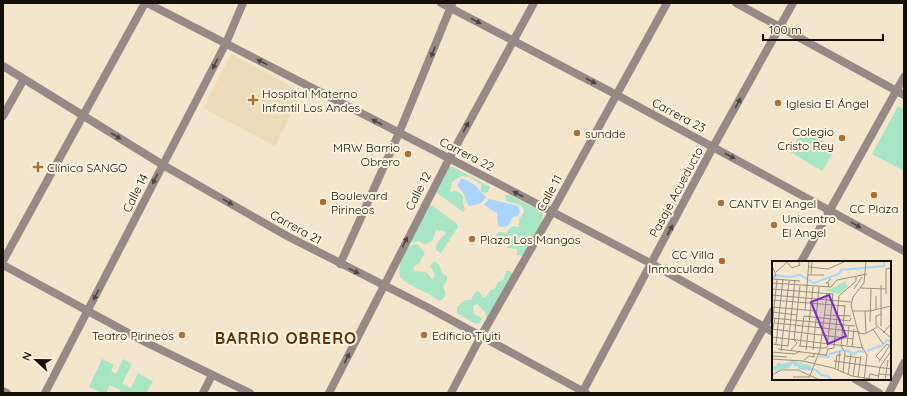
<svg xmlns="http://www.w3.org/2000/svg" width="907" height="396" font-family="Quicksand,sans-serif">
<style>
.built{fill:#ebdbb9}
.green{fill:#a8e5c5}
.water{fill:#aad3fd}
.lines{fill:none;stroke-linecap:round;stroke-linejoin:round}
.minor{stroke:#968986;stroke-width:8}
.oneway{fill:#4e4640}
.poi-dot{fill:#ad6f34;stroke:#fef4df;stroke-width:1.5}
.labels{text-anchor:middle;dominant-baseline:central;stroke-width:4;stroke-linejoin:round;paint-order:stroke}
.poi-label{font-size:12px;fill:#141007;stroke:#fef4df;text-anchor:start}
.street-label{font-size:12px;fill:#141007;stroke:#fef4df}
.district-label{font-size:16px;font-weight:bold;letter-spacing:1px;fill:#5d3408;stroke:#fef4df}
.inset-river{fill:none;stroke:#aad3fd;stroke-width:2}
.inset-road{fill:none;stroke:#9a907d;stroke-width:1}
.view{fill:#7b2cbf;fill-opacity:0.15;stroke:#7b2cbf;stroke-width:2}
.inset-edge{fill:none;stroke:#141007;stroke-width:2}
</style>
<rect width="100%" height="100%" fill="#f3e6cc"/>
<path class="built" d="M231,54L302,92L275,146L203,108Z"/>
<path class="green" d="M898,106L904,109V171L872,154Z
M803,129L836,148L822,171L790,152Z
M449,167H453L490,187L488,192L484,193L481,191V184L469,177L461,176L452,182L450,192L457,191L463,196V203L465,209L463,212L437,193V191Z
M505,195H509L541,211L543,215L541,224L523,256L517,255V249L508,248L507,241H500L495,237L498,232L506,233L512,226L519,227V219L524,213L523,207L518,204L506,201Z
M431,205L456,223L458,227L441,253L436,250C436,243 440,238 446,234L445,231L436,230L432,241L425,245L419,241L413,243L410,240L429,206Z
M417,244L425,253L419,263L413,267L414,271L426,272L433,280L435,274L430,266L435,261L439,264L441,272L447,276V280L443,287L446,294L442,300L439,301C428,291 408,287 400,277C397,267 404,244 417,244Z
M506,271H510L514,276L487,318L485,312L477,304L473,306L474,314L482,318L480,323L476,324L457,313V307L465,300H471L475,292L479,291L483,298H485L490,291L495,288L498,282L504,279Z
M102,359L114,365L111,371L116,374L123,359L132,364L122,384L131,388L138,373L153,381L146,393H119L120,390L110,385L106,393H102L89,387Z"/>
<path class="water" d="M462,178L475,185L486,197L481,203L470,206L468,205L464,194L457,185Z
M489,199L518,206L520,212L518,215L512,218L508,226L500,227L498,224L497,213L484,205Z"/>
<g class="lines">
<path class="minor" d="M147,3L501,185L652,264L773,332
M441,3L617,95L904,251
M736,3L904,95
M3,66L163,165L287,236L429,308L586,393
M3,116L24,79
M3,261L145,3
M801,262L904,77
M340,264L399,133L452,4
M3,265L145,342L250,393
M855,379L879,393
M3,391L7,393
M45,393L226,43L243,3
M203,393L212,375
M329,393L449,159L534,3
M451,393L481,336L552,212L667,3
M582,393L713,147L793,3
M727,393L773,311
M889,393L904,363"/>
</g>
<defs><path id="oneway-solid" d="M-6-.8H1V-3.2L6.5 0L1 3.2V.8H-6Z"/></defs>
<g class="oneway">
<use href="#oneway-solid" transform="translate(476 21) rotate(27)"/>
<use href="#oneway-solid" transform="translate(433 52) rotate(112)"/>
<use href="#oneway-solid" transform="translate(262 62) rotate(-152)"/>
<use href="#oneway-solid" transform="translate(215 64) rotate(117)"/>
<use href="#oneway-solid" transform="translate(591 81) rotate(28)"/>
<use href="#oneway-solid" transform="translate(738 103) rotate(-61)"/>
<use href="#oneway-solid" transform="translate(377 122) rotate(-153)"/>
<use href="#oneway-solid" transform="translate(466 127) rotate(-61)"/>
<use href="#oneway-solid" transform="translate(116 136) rotate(32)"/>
<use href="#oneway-solid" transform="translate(730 156) rotate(28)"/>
<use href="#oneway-solid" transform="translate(155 179) rotate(117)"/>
<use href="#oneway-solid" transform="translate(518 194) rotate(-152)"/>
<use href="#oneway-solid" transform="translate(228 202) rotate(30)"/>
<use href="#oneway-solid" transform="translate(856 225) rotate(29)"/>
<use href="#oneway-solid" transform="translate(670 230) rotate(-62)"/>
<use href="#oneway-solid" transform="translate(405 242) rotate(-63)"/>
<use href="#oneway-solid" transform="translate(354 271) rotate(26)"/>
<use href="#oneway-solid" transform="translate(96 295) rotate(117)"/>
<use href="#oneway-solid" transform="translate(347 358) rotate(-63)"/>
</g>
<g class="poi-dot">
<path d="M251 94h4v4h4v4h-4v4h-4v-4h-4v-4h4z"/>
<circle cx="778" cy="103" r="4"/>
<circle cx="577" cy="133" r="4"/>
<circle cx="842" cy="138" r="4"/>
<circle cx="408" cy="154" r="4"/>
<path d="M36 161h4v4h4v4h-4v4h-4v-4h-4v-4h4z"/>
<circle cx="874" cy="195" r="4"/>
<circle cx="323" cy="202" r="4"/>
<circle cx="721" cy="203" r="4"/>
<circle cx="774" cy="225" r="4"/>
<circle cx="472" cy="239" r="4"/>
<circle cx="722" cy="261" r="4"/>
<circle cx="182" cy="335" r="4"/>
<circle cx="424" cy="335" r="4"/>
</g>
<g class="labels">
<g class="poi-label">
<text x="262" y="93">Hospital Materno<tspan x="262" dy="14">Infantil Los Andes</tspan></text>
<text x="786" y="103">Iglesia El Ángel</text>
<text x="834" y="131" text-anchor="end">Colegio<tspan x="834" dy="14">Cristo Rey</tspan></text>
<text x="585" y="133">sundde</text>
<text x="400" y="147" text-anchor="end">MRW Barrio<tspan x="400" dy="14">Obrero</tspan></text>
<text x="47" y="167">Clínica SANGO</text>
<text x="331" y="195">Boulevard<tspan x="331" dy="14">Pirineos</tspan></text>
<text x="729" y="203">CANTV El Angel</text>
<text x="874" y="208" text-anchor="middle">CC Plaza</text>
<text x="782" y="218">Unicentro<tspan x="782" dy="14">El Angel</tspan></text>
<text x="480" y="239">Plaza Los Mangos</text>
<text x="714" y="254" text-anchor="end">CC Villa<tspan x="714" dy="14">Inmaculada</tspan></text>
<text x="174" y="335" text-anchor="end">Teatro Pirineos</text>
<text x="432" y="335">Edificio Tiyiti</text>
</g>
<g class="street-label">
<text transform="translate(679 115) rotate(28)">Carrera 23</text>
<text transform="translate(467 154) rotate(27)">Carrera 22</text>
<text transform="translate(418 191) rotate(-63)">Calle 12</text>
<text transform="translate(676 192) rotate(-62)">Pasaje Acueducto</text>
<text transform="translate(135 193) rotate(-63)">Calle 14</text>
<text transform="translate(549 193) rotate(-61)">Calle 11</text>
<text transform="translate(296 227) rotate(29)">Carrera 21</text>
</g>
<g class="district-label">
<text x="286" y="338">BARRIO OBRERO</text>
</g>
</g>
<g transform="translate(772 261)">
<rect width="119" height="119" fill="#f3e6cc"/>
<path d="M75,19L73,22L76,26L67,33L50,29L59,28ZM21,100L40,105L38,110L26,108V103L22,106L21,101L17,107L4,109L0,106Z" fill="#a8e5c5"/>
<path class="inset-river" d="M0,14L17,16L28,14L42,22L67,13L69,9L112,5V0M73,89L82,93L86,90L92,91M95,90L111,84L115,79L119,81M47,95L56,96L58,93L71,89M0,106L4,109L6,103L16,105L21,101L28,106L44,109L49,114L56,115L59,119"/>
<path class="inset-road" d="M14,0L20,7L28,4L26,0M0,5L4,14L0,19M37,6L56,8L74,0M4,11L15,1M39,13L40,0M36,14H52M1,18L28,20M0,22L59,26L65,19L95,13M56,26L57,22H54L59,18M89,27L114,28M0,28L61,33M82,28L90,16M114,33V8L119,7M0,34L79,41M0,39L73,45M0,46L44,50M33,49L37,0M104,49V35M80,50H98L119,45M93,50L94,72M0,51L25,54M109,53L104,55V64L119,77M52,54L79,55M0,57L83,65M1,57L5,18M98,61L99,27M3,62L88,71M109,65V24M0,68L81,78M101,68L111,83M0,72L3,57M86,72L93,73L105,66M111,72L119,63M0,76L91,87M0,83L16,85L23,19M4,83L11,18M75,84L77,65M27,85L48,87M28,85L32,55L78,60L79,57M80,86L82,68M49,87H55L61,33M6,88L54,94M19,89L25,82L22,79L28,25M34,89L41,26M41,89L47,26M9,90L17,20M0,91L23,93L28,90M0,95L15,96M54,95L56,88L62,87L67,35L84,20V16M73,95L89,97M0,98L31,100L61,107L80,115L106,119M32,99L37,95L42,96V92M108,99L104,95L115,83L119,85M62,100L119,108M107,101L118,84M63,108L65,94H69M66,109L68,90M71,112L73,91L69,85L73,44M107,113L119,114M0,114L9,109H26L48,119M76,114L79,93M81,115L84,96M21,116H37M86,116L89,95M37,117L48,89L55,33M97,117L98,113L107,115M92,119L95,94L90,86L79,44L81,36L92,22L94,0M106,119L108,106L119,90M113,119L116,99"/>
<path class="view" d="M57,34L74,75L56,83L39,41Z"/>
<rect width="119" height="119" class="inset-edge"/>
</g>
<rect width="907" height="396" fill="none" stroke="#141007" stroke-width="8"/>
<g transform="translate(36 360) rotate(292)" stroke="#fef4df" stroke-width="3" paint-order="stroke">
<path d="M0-3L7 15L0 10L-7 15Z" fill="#141007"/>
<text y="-6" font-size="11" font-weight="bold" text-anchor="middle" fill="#141007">N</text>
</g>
<path d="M763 34v6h120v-6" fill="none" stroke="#141007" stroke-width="2"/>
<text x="769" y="34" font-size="12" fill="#141007" stroke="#fef4df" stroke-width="3" paint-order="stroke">100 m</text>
</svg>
